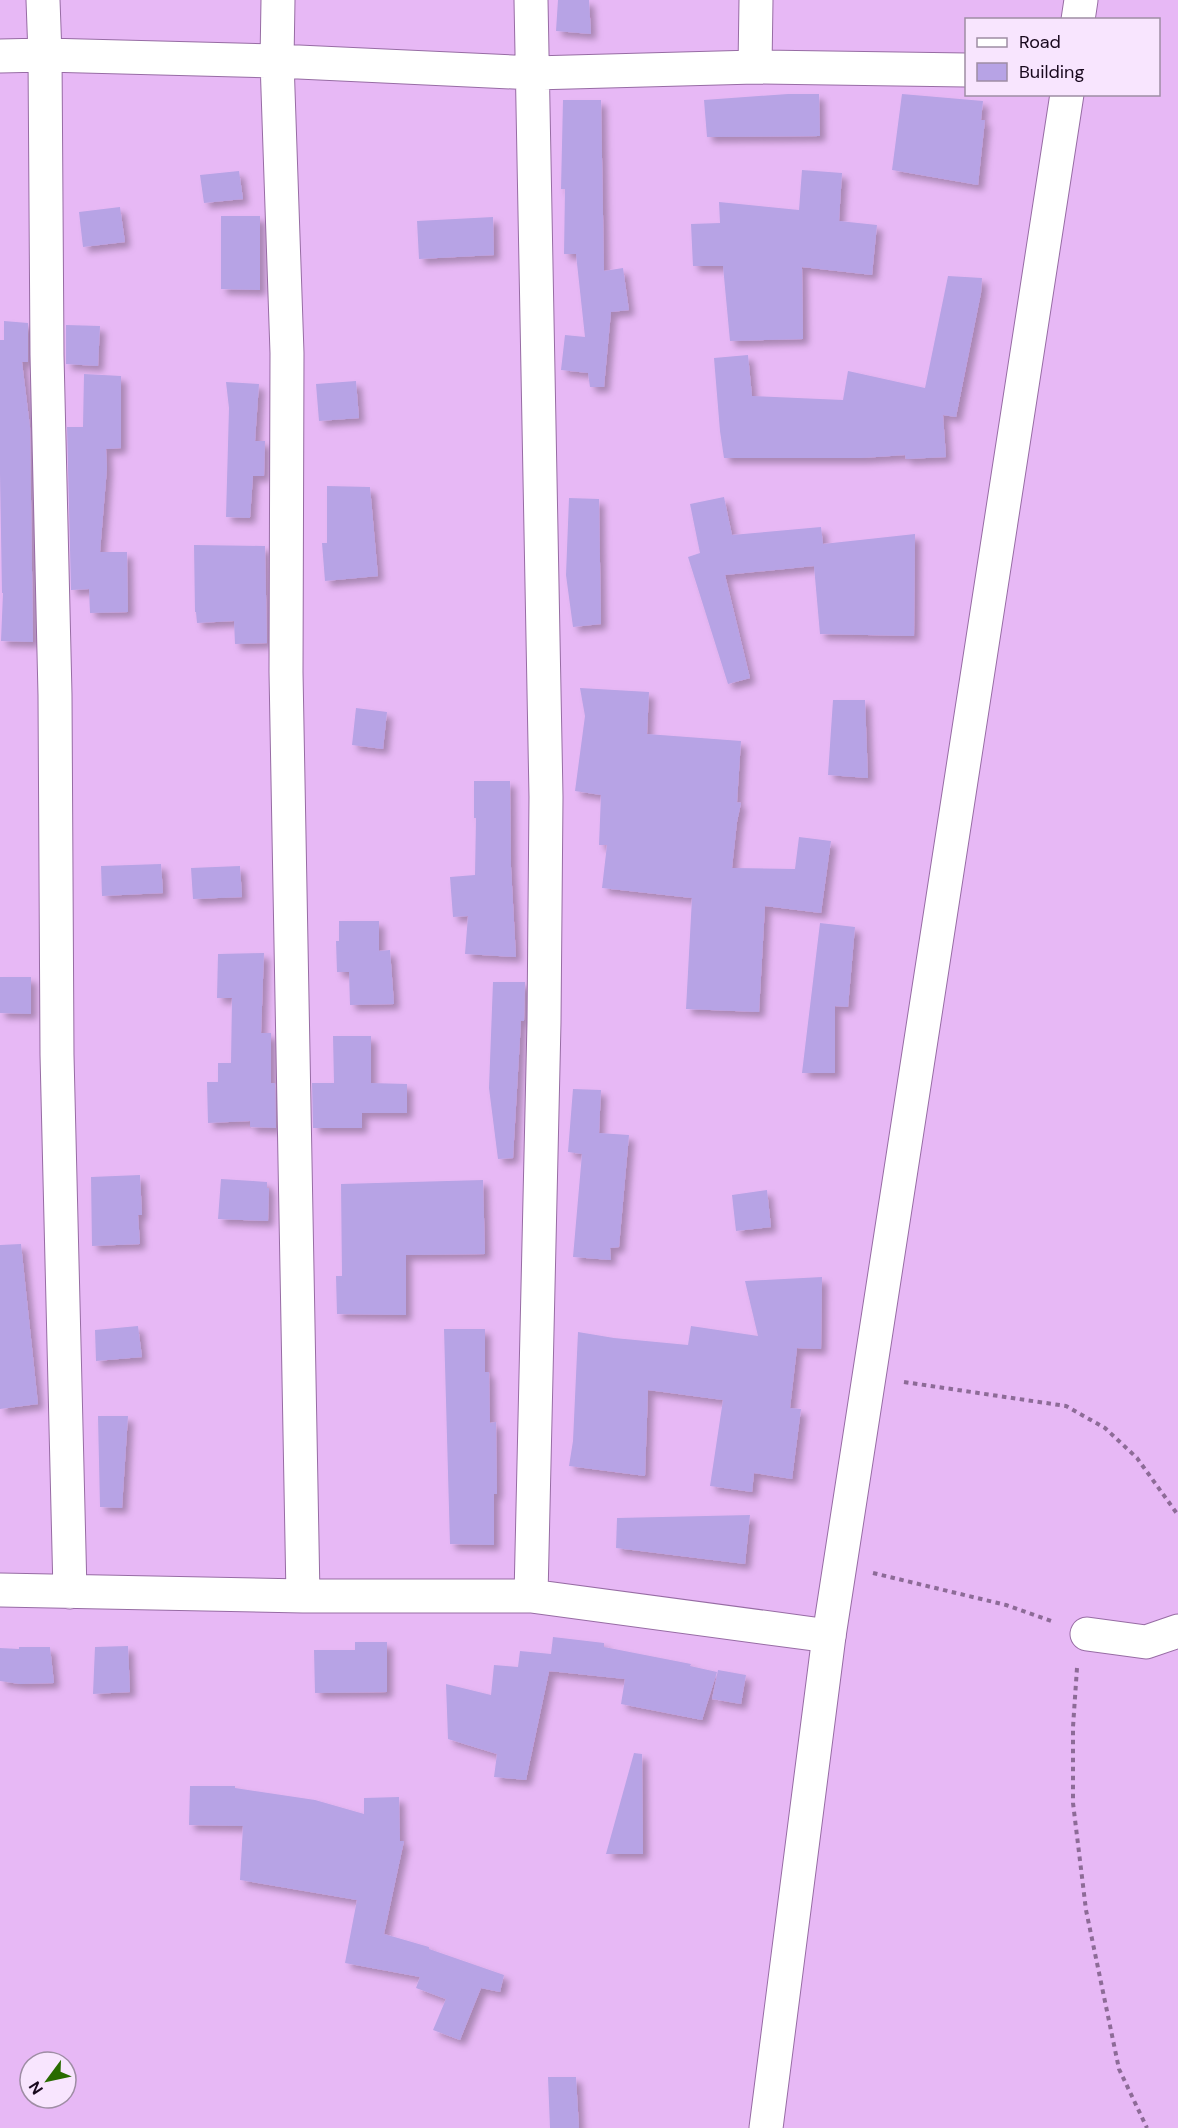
<svg xmlns="http://www.w3.org/2000/svg" width="1178" height="2128" font-family="'DM Sans',sans-serif">
<style>
.building{fill:#b7a3e5;filter:url(#shadow)}
.lines{fill:none;stroke-linecap:round;stroke-linejoin:round}
.minor-casing{stroke:#976ca4;stroke-width:35}
.major-casing{stroke:#976ca4;stroke-width:35}
.path{stroke:#8d6b97;stroke-width:4;stroke-dasharray:4.5 4.5;stroke-linecap:butt}
.minor{stroke:#fff;stroke-width:33}
.major{stroke:#fff;stroke-width:33}
</style>
<defs>
<filter id="shadow"><feDropShadow dx="5.5" dy="5.5" stdDeviation="3" flood-color="#0004"/></filter>
</defs>
<rect width="100%" height="100%" fill="#e7b8f5"/>
<path class="building" d="M558,0H589L591,34L556,31Z
M788,94H819L820,136L707,137L704,100Z
M902,94L983,101L981,120H985L978,185L892,170Z
M563,100H601L604,271L623,268L629,310L611,312L604,387H590L588,373L561,370L565,335L585,337L576,254H564L565,189H561Z
M802,170L842,173L839,221L877,225L872,275L802,267L803,339L730,341L723,266H693L691,224L720,223L719,202L799,210Z
M239,171L243,199L204,203L200,175Z
M120,207L125,242L83,247L79,212Z
M221,216H260V290L221,289Z
M493,217L494,255L419,259L417,221Z
M948,276L982,278L981,293L956,417L943,415L946,457L906,459L905,455L862,458H724L720,431L714,358L748,355L752,396L843,400L848,371L925,388Z
M4,321L28,323V362H22L30,427L33,642L1,641L3,593H2L0,473V340H4Z
M66,325L100,326L98,366L66,364Z
M84,374L121,376V448L106,449L107,468L100,552H127L128,612L90,613L89,589L71,590L67,427H83Z
M356,381L359,418L319,421L316,384Z
M226,382L259,384L255,441H265L264,476H253L250,518L226,517L229,408Z
M327,486L370,487L378,576L325,581L322,543H327Z
M724,497L732,535L821,527L823,544L915,534L914,636L820,634L814,566L725,575L750,678L728,684L688,557L700,553L690,504Z
M569,498L599,499L601,624L573,627L566,575Z
M194,545L265,546L267,643L235,644L234,621L197,623L196,612H195Z
M580,688L649,692L647,734L741,741L737,802L741,803L737,822L732,868L795,869L799,837L831,841L821,913L765,906L759,1012L686,1009L692,898L602,888L607,845H599L601,795L575,791L585,716Z
M833,700H865L868,778L828,775Z
M356,708L387,712L383,749L352,745Z
M474,781H510L511,867L516,957L465,954L468,916L453,917L450,877L475,875L476,818H474Z
M161,864L163,893L102,896L101,866Z
M240,866L242,897L193,899L191,868Z
M339,921H379V951L390,950L394,1004L350,1005L349,972H337L336,941H339Z
M820,923L855,927L848,1007L835,1006V1073H802Z
M264,953L261,1033H271V1083H275L276,1128L250,1127V1121L208,1123L207,1082H218V1063H231L232,998H217L218,954Z
M0,977H31V1014L0,1013Z
M493,982H525L524,1021H521L513,1158L498,1159L489,1088Z
M333,1036H371V1083L407,1084V1113H362V1128H313L312,1083H334Z
M573,1089L601,1090L599,1133L629,1135L619,1247L610,1248L611,1260L573,1257L582,1154L568,1152Z
M140,1175L142,1215H138L140,1244L92,1246L91,1177Z
M221,1179L267,1182V1188H269L268,1221L218,1219Z
M483,1180L485,1254L406,1255V1315L337,1314L336,1276H342L341,1184Z
M767,1190L771,1227L736,1231L732,1195Z
M21,1244L38,1404L0,1409V1245Z
M822,1277L821,1349L797,1348L790,1408L801,1409L792,1479L754,1473L752,1492L710,1486L723,1400L648,1390L645,1476L569,1466L573,1441L578,1332L614,1338L688,1345L691,1326L758,1336L745,1281Z
M138,1326L142,1357L96,1361L95,1330Z
M444,1329H485V1372H489L490,1423L496,1422L497,1494H494V1545L450,1544Z
M98,1416H128L122,1508L100,1507Z
M750,1515L745,1564L616,1548L617,1518Z
M553,1637L604,1643V1647L691,1664L690,1666L717,1672L702,1720L621,1704L625,1679L549,1671L550,1667L526,1780L494,1777L497,1754L448,1739L446,1684L491,1695L494,1665L518,1667L520,1651L551,1654Z
M355,1642H387V1692L315,1693L314,1650H355Z
M128,1646L130,1692L93,1694L95,1647Z
M19,1647H50L54,1683L20,1684L0,1681V1648L19,1649Z
M718,1670L746,1675L741,1704L712,1699Z
M634,1753L642,1754L643,1854H606Z
M190,1786H235V1788L315,1800L364,1814V1798L399,1797L400,1841H404L384,1934L429,1947V1949L504,1975L500,1992L481,1988L460,2040L433,2030L446,1999L416,1988L420,1977L345,1963L357,1900L240,1880L243,1826L189,1825Z
M548,2077H576L579,2128H550Z"/>
<g class="lines">
<defs>
<path id="minor" d="M43,0L45,55L47,355L55,695L57,1055L70,1592
M278,0L277,61L287,353L286,672L303,1596
M531,0L546,797L544,1022L531,1596
M0,56L45,55L277,61L534,73L755,67L966,70
M755,67L756,0
M0,1590L303,1596H531L829,1636
M1087,1634L1146,1642L1178,1631"/>
<path id="major" d="M1078,20L1081,0
M766,2128L829,1636L1067,94"/>
</defs>
<use href="#minor" class="minor-casing"/>
<use href="#major" class="major-casing"/>
<path class="path" d="M904,1382L1066,1406L1105,1428L1137,1458L1178,1515
M873,1573L1006,1605L1054,1622
M1077,1668L1073,1727V1803L1086,1910L1119,2069L1147,2128"/>
<use href="#minor" class="minor"/>
<use href="#major" class="major"/>
</g>
<rect x="965" y="18" width="195" height="78" fill="#f8e5fe" stroke="#9e8da4" stroke-width="1.5"/>
<rect x="977" y="38" width="30" height="9" fill="#ffffff" stroke="#9e8da4" stroke-width="1.5"/>
<text x="1019" y="48" font-size="18" fill="#18081d">Road</text>
<rect x="977" y="63" width="30" height="18" fill="#b7a3e5" stroke="#9e8da4" stroke-width="1.5"/>
<text x="1019" y="78" font-size="18" fill="#18081d">Building</text>
<g transform="translate(48 2080) rotate(237)"><circle r="28" fill="#f8e5fe" stroke="#9e8da4" stroke-width="1.5"/>
<path d="M0-4.5L10 22L0 15L-10 22Z" fill="#296b00"/>
<text y="-9" font-size="16" font-weight="bold" text-anchor="middle" fill="#18081d">N</text>
</g>
</svg>
